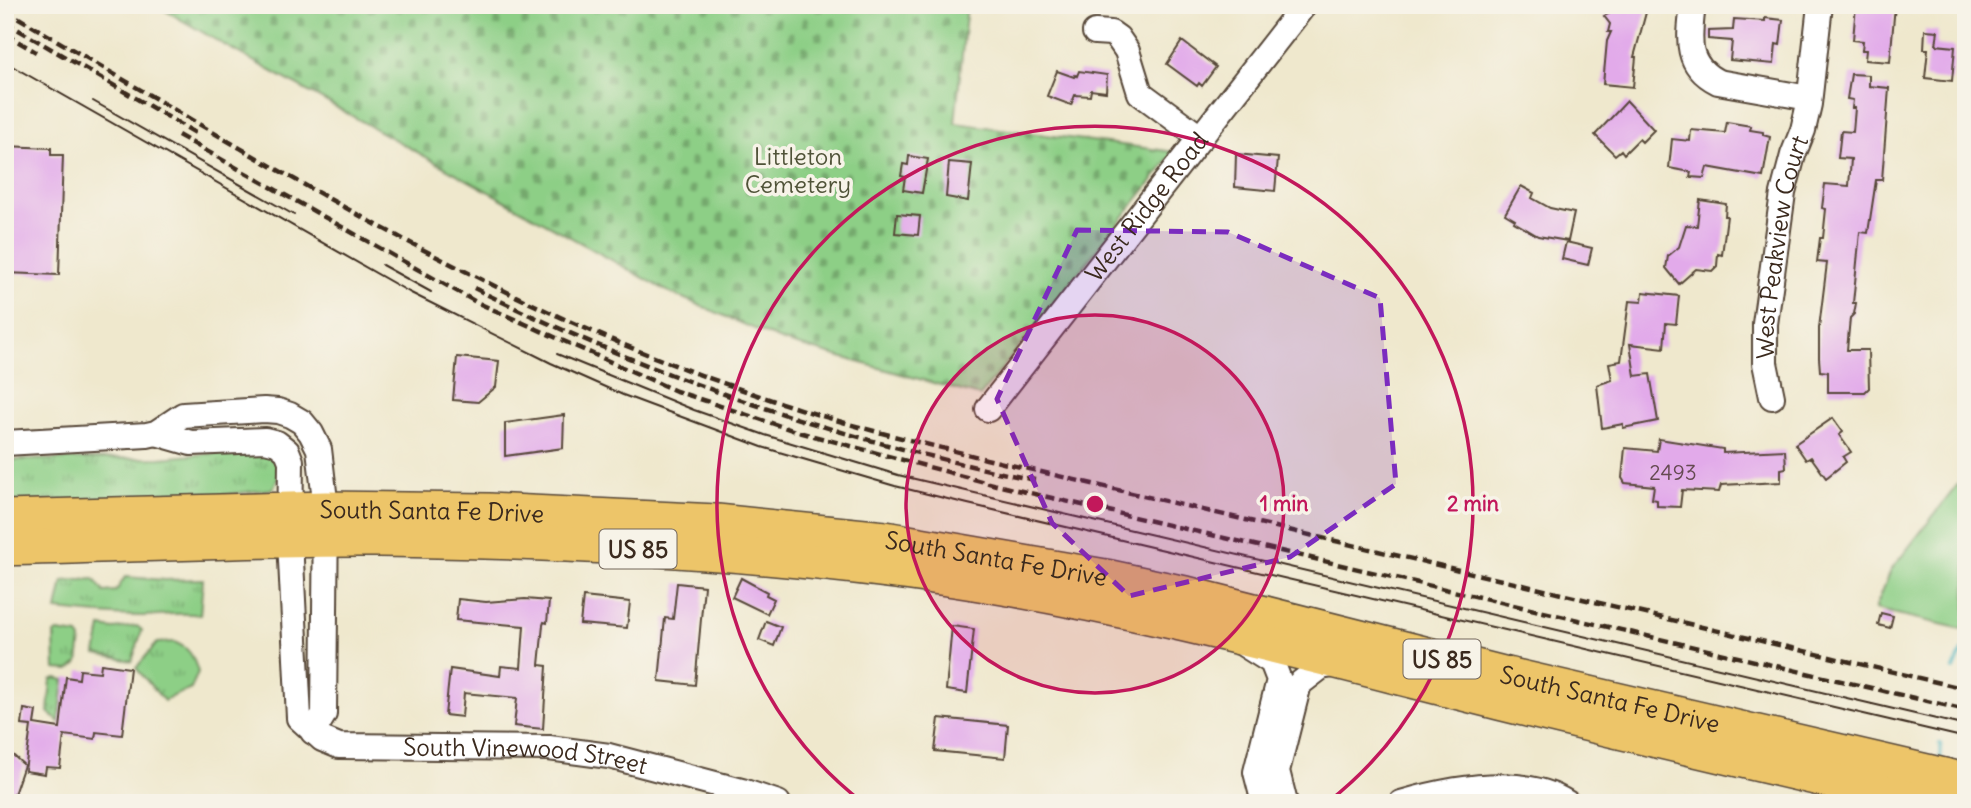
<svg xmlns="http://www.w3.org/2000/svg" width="1971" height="808" font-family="Delius,sans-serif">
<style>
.grass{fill:url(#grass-tufts);stroke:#647c52;stroke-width:2}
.cemetery{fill:url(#cemetery-stones);stroke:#647c52;stroke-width:2}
.green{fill:#8dcf86;stroke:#647c52;stroke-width:2}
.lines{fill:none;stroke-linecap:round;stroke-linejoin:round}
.stream{stroke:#3eafb9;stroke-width:4.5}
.building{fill:#e2aaea}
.minor-casing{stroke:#564638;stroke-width:28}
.highway-casing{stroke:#564638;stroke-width:38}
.minor{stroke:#fff;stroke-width:24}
.highway{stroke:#edc569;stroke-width:35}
.tram{stroke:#3b2a1e;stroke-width:2}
.rail{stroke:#3b2a1e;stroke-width:4.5;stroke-dasharray:10 5;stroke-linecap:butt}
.marked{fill:#7b2cbf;fill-opacity:0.2;stroke:#7b2cbf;stroke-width:5;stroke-dasharray:14 9;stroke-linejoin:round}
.ring{fill:none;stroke:#c2185b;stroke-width:3.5}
.labels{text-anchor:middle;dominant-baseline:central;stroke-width:7;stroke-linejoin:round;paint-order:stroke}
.number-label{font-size:21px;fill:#654a51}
.shield{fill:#f7f3e8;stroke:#73665b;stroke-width:2}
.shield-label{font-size:23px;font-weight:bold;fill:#3b2a1e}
.park-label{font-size:24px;fill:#505338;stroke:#f7f3e8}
.street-label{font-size:24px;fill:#3b2a1e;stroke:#f7f3e8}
.centre{fill:#c2185b;stroke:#f7f3e8;stroke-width:3.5}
.ring-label{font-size:21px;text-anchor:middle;font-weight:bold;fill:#c2185b;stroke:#f7f3e8;stroke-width:7;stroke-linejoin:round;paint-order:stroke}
</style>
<defs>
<pattern id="grass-tufts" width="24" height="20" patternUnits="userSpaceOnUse" patternTransform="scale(1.75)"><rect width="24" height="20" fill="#8dcf86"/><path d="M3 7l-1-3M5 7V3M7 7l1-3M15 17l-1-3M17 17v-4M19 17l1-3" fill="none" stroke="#74a86d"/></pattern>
<pattern id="cemetery-stones" width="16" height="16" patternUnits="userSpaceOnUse" patternTransform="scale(1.75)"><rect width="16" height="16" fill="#8dcf86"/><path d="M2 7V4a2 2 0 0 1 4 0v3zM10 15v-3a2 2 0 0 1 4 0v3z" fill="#74a86d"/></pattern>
</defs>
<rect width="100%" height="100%" fill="#f7f3e8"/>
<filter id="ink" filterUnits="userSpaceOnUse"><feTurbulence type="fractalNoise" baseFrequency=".0143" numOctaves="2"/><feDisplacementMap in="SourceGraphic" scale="14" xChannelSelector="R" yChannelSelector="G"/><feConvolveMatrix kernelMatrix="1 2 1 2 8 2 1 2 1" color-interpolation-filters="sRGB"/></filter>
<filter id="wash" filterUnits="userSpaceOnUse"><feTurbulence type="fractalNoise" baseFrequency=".00686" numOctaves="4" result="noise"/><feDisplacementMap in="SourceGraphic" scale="28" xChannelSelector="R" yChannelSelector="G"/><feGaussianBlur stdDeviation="1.57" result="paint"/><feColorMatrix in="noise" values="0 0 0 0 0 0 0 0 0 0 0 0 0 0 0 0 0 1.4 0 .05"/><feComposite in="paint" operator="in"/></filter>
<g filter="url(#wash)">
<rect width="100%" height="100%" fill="#efe8cd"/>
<path class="grass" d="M261,449C282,456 285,471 272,489L214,496L5,502V460L160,458Z
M125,577L165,580L203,579L200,615C180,611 160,616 140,616C112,616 85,613 57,610L63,581L94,579L104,592L116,591Z
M137,626L142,630L132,661L96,654L101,627L114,629Z
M58,632L78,635L81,639L78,663L69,670L55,669L54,634Z
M174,642C190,648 193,656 198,672L191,689C180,694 174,694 164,701L136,668L157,643Z
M56,678L64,680L59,722L48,712L51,680Z"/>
<path class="cemetery" d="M156,5H967L955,123L1175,152L980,396L783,341L671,293L226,46Z"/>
<path class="green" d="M1966,474V630L1875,609L1891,570Z"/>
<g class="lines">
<path class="stream" d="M1954,669L1959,657L1966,648
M1940,744L1941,761
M1950,793L1954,803"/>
</g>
<g id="blocks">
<path class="building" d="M1614,5H1648L1634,57H1636L1633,87L1603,84L1607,41L1611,32H1608L1610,24L1604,16L1612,12Z
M1856,5H1895L1890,62L1865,60L1866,50H1862L1863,41L1853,40Z
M1765,18L1783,20L1780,45L1776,44L1774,64L1730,60L1732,41L1708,39V31L1733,30L1734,19L1765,21Z
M1925,30L1938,31L1936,45L1955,47L1952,81L1925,78L1928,49H1924Z
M1182,41L1216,67L1202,86L1199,83L1197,86L1167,64Z
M1057,71L1074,77L1075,75L1077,76L1079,71L1107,75L1106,92L1091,90L1090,96L1075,95L1071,105L1047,96Z
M1851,74L1869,75V86L1889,88L1882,180H1876L1868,233L1860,232L1853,303H1856L1854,314L1850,318L1847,350H1868L1869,388L1865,392H1828V372L1820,371L1819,358V328L1827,263L1817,262L1820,238H1823L1826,209L1822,208L1825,184L1849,186L1851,159L1838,158L1841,131L1853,132L1855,108H1852L1853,100L1847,99Z
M1627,101L1654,130L1642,142L1639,139L1624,154L1621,150L1615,155L1595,135Z
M1727,122L1751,126L1750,130L1763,132V135L1770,137L1763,177L1707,167L1704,178L1690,177L1691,172L1669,168L1672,139L1690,141L1691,130L1725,133Z
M5,146L51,148V155H63L59,275L5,273Z
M1236,154L1278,158L1275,191L1235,187Z
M909,156L928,159L922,193L903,190L905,177L901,176L903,164L908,165Z
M949,162L972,164L968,201L946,197Z
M1521,186L1534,193L1532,198L1550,208L1574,213L1568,241L1538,236L1514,222L1515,220L1505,214Z
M1700,200L1726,204L1725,216H1727L1722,255L1718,254L1717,266L1712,271L1696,269L1679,284L1666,268L1668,256L1679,247L1686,225L1697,226Z
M897,214L920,216L918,235L895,233Z
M1566,242L1592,248L1588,265L1562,259Z
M1643,292L1679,296L1676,324L1666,323L1664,348L1630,344L1635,376L1650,374L1658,421L1623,428V424L1602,428L1597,385L1612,380L1609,363L1621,361L1629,301L1642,302Z
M457,357L499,361L496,387L478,402L453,400Z
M564,415L563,448L505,456V423Z
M1833,418L1843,432L1839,435L1851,452L1843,457L1846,462L1826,478L1811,457L1806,460L1795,444Z
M1659,439L1723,449V453L1785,450L1786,468L1781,469V482L1721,485L1719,492L1682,490L1680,507L1657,506V500L1652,499L1654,486L1625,483L1622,478L1625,448L1657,451Z
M741,578L767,592L766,595L774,599L767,614L732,597Z
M677,583L704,586L695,685L659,681L665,618L673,619Z
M583,597L630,602L627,628L580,624Z
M458,599L486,602L525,599L549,601L547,623L544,622L543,625L539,665L547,666L543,729L514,726L517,698L464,693L462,717L445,715L450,669L500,676L501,666L521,668L524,626L456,620Z
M1881,613L1893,616L1890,628L1878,625Z
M766,621L781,627L774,646L759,640Z
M952,626L974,629L967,693L946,690Z
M101,664L130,668L122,735L96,732L95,739L64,735L60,768L46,767L45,774L25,771L31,726L22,725L24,709L36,711L34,724L60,728L66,677L79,679L80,670L100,672Z
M939,718L1008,725L1005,758L935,751Z
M5,748L24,765L11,803H5Z"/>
</g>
</g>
<g filter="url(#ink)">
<use href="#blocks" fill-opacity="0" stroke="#564638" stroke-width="2"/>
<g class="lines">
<defs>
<g id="minor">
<path d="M1693,5C1689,38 1684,65 1718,82L1809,98"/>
<path d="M1095,32L1111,33L1118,38L1127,51L1140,93L1201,138"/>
<path id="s1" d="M1772,397L1765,363V324L1783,193L1793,155L1803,130L1809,104L1820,5"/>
<path id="s2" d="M988,409L1304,5"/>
<path id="s3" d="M156,433L191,443L265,440L277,443L287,451L291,461L290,541L299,718L322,739L339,746L549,748L609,756L742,791L778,803"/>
<path d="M5,443L147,435L156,433L183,415L264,410L278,411L290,415L302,422L311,433L319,449L326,509L324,714L313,732"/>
<path d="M1245,645L1272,662L1279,680L1256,772L1264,803"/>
<path d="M1285,803L1277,771L1299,684L1321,667L1345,663"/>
<path d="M1401,803C1449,789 1523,774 1567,803"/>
</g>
<g id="highway">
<path id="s4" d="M5,518L326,509L489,511L717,522L885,539L1111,578L1186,594L1507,675L1966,781"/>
<path d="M5,548C129,545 254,538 378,539C570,541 764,551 954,579C1138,607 1318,657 1499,702C1641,737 1785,770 1928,803"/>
</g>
</defs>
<use href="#minor" class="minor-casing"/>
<use href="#highway" class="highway-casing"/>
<use href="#minor" class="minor"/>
<use href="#highway" class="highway"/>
<path class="tram" d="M5,62L409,292L551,363L623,395L762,447L895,486L968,504L1966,738
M93,101L294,215
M382,265L431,292
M557,354L694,410L765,435L898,475L1966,726"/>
<path class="rail" d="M5,10C187,116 366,228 558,316C652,359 750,395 849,424C894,437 940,447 986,459L1966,689
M5,22L199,135
M5,34L36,52
M178,135L476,302L676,391L795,431L996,485L1966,710
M474,288C652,377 840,440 1035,480"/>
</g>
</g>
<path class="marked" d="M1077,230L1228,232L1380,298L1396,484L1290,557L1129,596L1052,523L997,399Z"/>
<circle cx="1095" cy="504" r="189" fill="#c2185b" fill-opacity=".12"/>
<g class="ring">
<circle cx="1095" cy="504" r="189"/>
<path d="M862 802A378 378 0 1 1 1328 802"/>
</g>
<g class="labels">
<g class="number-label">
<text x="1673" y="472">2493</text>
</g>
<g class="shield">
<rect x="599.5" y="529.5" width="77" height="39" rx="5"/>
<rect x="1403.5" y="639.5" width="77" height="39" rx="5"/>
</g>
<g class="shield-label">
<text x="638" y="549">US 85</text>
<text x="1442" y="659">US 85</text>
</g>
<g class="park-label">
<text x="798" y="156">Littleton<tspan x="798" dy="28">Cemetery</tspan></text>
</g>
<g class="street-label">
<text stroke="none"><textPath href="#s2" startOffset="257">West Ridge Road</textPath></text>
<text stroke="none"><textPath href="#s1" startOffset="152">West Peakview Court</textPath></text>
<text stroke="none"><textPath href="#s4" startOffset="427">South Santa Fe Drive</textPath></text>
<text stroke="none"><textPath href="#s4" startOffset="994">South Santa Fe Drive</textPath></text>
<text stroke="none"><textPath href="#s4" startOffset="1624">South Santa Fe Drive</textPath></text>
<text stroke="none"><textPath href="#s3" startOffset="640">South Vinewood Street</textPath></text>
</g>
</g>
<circle cx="1095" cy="504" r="10" class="centre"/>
<g class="ring-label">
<text x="1284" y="511">1 min</text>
<text x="1473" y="511">2 min</text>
</g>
<rect width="1971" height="808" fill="none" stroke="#f7f3e8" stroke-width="28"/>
</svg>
